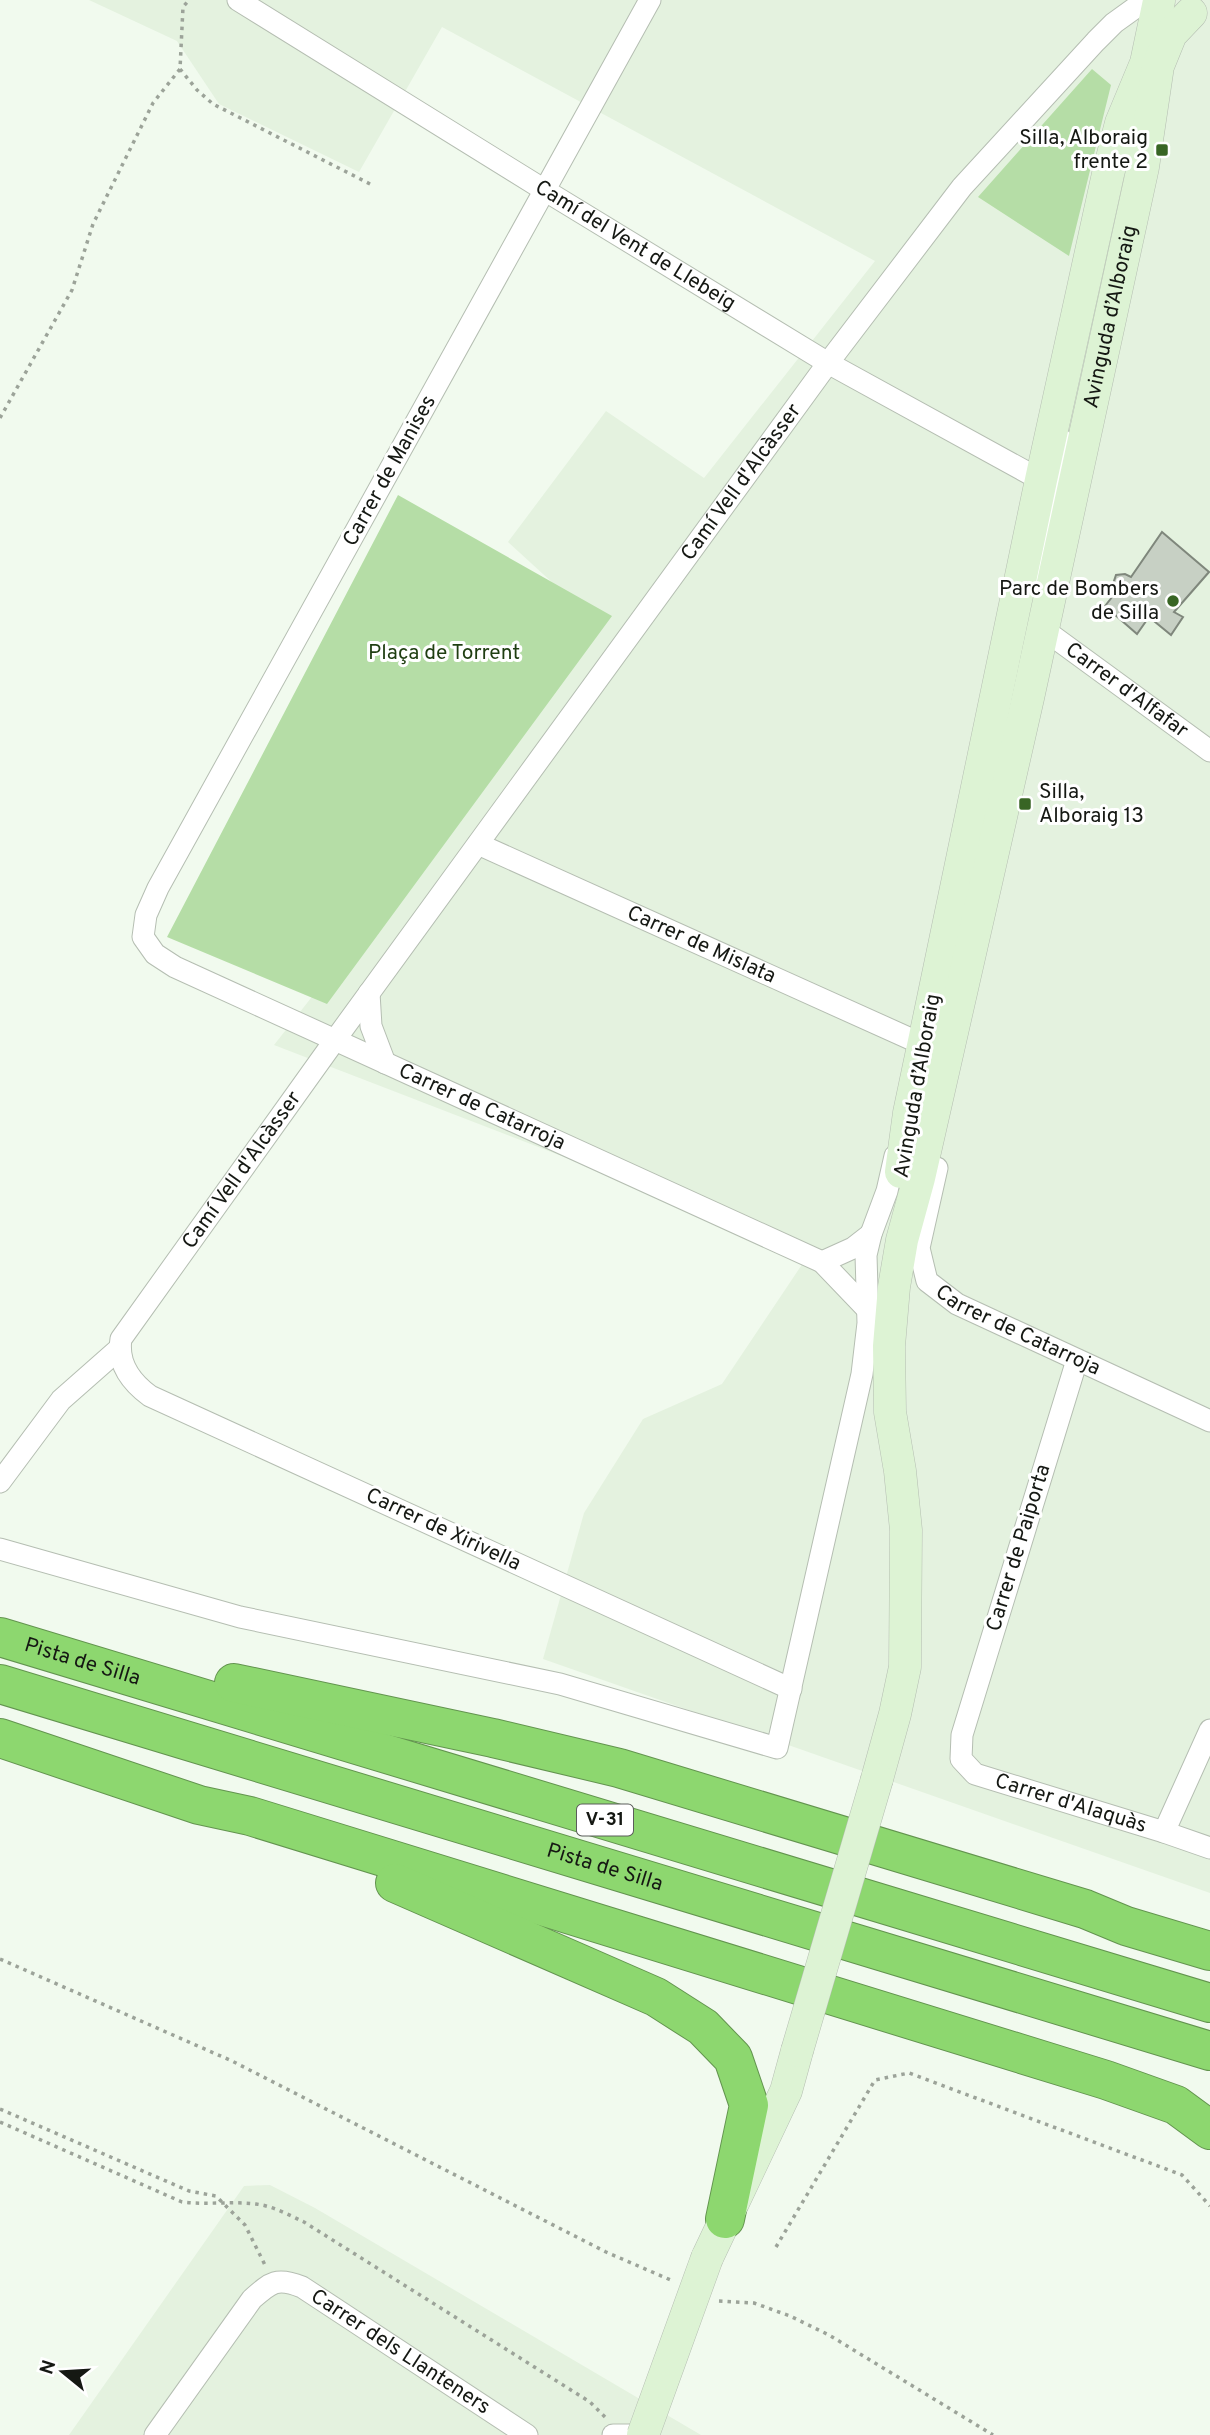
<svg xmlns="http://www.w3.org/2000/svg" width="1210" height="2435" font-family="Overpass,sans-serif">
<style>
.built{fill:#e4f2df}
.green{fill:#b5dda6}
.building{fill:#c7d0c4;stroke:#7f877c;stroke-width:2}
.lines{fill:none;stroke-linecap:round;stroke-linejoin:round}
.street-casing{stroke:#b5beb2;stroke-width:23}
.secondary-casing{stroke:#b5beb2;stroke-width:33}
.highway-casing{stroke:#63944f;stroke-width:40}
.path{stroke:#9ca399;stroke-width:3.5;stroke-dasharray:3.5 5;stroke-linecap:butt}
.street{stroke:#fff;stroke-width:21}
.secondary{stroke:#ddf3d4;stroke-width:32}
.highway{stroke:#8dd76f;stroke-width:38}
.secondary-bridge-casing{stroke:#b5beb2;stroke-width:33;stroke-linecap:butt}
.secondary-bridge{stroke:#ddf3d4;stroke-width:32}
.poi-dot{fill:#386524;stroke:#fff;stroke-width:2.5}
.labels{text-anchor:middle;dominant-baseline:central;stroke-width:6;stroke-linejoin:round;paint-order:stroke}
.shield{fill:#fff;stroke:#5b5d5a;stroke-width:2}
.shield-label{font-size:19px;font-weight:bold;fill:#151813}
.poi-label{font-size:21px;fill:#151813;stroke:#fff;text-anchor:end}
.street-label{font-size:21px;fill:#151813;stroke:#fff}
.park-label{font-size:21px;fill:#1f3e11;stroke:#fff}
</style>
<rect width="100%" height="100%" fill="#f1faee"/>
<path class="built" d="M89,0H1210V1893L543,1659L584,1513L643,1419L722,1384L803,1263L590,1167L274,1045L602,628L508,542L606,411L704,478L875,261L442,27L359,172L219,104L177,41Z
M270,2185L315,2208L701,2435H69L244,2186Z"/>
<path class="green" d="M1092,69L1111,85L1069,256L978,197Z
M398,495L612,616L327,1004L167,937Z"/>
<path class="building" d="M1162,532L1209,572L1174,612L1183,617L1171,635L1149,617L1137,634L1105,606L1116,592L1113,584L1116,575L1125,574L1131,577Z"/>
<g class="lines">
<defs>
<g id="street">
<path id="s1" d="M238,0L546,191L828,363L1041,480"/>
<path id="s2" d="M650,0L158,888L146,915L143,937L155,954L175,967L822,1262L868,1310"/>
<path d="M1037,583L1062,454L1061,439"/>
<path id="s3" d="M1041,621L1043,629L1210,751"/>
<path id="s4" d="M478,844L924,1045"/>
<path d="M369,993L371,1026L385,1063"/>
<path id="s5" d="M937,1168L919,1248L927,1281L957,1304L1210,1421"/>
<path d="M822,1262L853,1248L871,1234"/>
<path id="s6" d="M1077,1360L962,1735L961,1759L975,1774L1164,1832L1210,1848"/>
<path d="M0,1482L61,1400L120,1348"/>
<path d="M0,1549L240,1617L560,1684L777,1748L862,1374L868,1323L866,1255L871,1234L887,1191L895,1156"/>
<path id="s7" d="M791,1689L150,1396C131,1382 117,1364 121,1339L335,1040L828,363L962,187L1096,41L1114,23L1146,0"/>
<path d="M1164,1832L1210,1730"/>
<path id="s8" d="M155,2435L252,2299C271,2282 277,2277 302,2287L527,2435"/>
<path d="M613,2435H642"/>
</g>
<g id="secondary">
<path d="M901,1172L909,1113L930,1013L1041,480L1108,174L1121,123L1146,63L1159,1"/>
<path id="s9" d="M877,1779L895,1714L905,1667L906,1530L900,1471L890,1412L889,1346L894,1287L902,1240L919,1178L1028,698L1143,167L1158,66L1171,34L1191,13"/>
<path d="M707,2258L786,2091L797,2051"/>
</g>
<g id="highway">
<path id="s10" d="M0,1637L1210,2003"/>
<path d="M234,1683L493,1738L619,1768L1085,1909L1126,1926L1210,1951"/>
<path id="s11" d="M0,1684L1210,2051"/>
<path d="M0,1738L199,1805L250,1816L1106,2080L1176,2105L1210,2130"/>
<path d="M395,1883L656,1997L703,2027L733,2058L749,2105L725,2219"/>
</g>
</defs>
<use href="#street" class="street-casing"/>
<use href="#secondary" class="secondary-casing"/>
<use href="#highway" class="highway-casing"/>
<path class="path" d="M180,69L197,90L213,104L374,186
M0,418L72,290L93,224L153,103L180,69L183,7L189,0
M0,1959L232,2061L606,2252L673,2281
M0,2109L189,2191L216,2196L245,2225L265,2265
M0,2122L182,2202C207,2205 232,2201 256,2204C273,2206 289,2215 304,2222L590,2402L605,2417
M776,2247L875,2080L909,2073L1182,2175L1210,2206
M719,2301L754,2303L790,2316L829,2335L993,2435"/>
<use href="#street" class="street"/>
<use href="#secondary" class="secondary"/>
<use href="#highway" class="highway"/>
<defs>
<path id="secondary-bridge" d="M797,2051L877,1779
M643,2435L707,2258"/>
</defs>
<use href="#secondary-bridge" class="secondary-bridge-casing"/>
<use href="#secondary-bridge" class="secondary-bridge"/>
</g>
<g class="poi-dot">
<rect x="1155" y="143" width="14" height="14" rx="3.5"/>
<circle cx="1173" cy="601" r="7"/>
<rect x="1018" y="797" width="14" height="14" rx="3.5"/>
</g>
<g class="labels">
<rect class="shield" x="577" y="1804.5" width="56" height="31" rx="5"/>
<g class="shield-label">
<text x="605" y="1820">V-31</text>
</g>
<g class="poi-label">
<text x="1148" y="138">Silla, Alboraig<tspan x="1148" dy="24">frente 2</tspan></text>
<text x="1159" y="589">Parc de Bombers<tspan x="1159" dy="24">de Silla</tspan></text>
<text x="1039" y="792" text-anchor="start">Silla,<tspan x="1039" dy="24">Alboraig 13</tspan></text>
</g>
<g class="street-label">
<text stroke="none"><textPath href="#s1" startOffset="467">Camí del Vent de Llebeig</textPath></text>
<text stroke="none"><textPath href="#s9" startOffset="1491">Avinguda d’Alboraig</textPath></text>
<text transform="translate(390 471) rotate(-61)">Carrer de Manises</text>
<text stroke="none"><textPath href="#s7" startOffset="1830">Camí Vell d'Alcàsser</textPath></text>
<text stroke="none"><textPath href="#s3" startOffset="112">Carrer d'Alfafar</textPath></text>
<text stroke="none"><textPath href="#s4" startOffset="245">Carrer de Mislata</textPath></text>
<text transform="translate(918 1086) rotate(-80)">Avinguda d’Alboraig</text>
<text stroke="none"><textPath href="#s2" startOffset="1449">Carrer de Catarroja</textPath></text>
<text stroke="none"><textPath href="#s7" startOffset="980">Camí Vell d'Alcàsser</textPath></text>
<text stroke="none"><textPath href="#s5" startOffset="220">Carrer de Catarroja</textPath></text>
<text transform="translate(443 1530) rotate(25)">Carrer de Xirivella</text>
<text transform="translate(1019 1548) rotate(-73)">Carrer de Paiporta</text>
<text stroke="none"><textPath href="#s10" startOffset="86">Pista de Silla</textPath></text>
<text stroke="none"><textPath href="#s6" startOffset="537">Carrer d'Alaquàs</textPath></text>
<text stroke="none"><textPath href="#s11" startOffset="632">Pista de Silla</textPath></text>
<text stroke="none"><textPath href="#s8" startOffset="341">Carrer dels Llanteners</textPath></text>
</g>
<g class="park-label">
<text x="444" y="653">Plaça de Torrent</text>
</g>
</g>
<g transform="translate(63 2372) rotate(288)" stroke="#ffffff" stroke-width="5" paint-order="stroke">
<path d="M0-5L12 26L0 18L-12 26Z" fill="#151813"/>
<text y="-10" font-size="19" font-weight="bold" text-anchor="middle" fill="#151813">N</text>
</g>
</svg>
